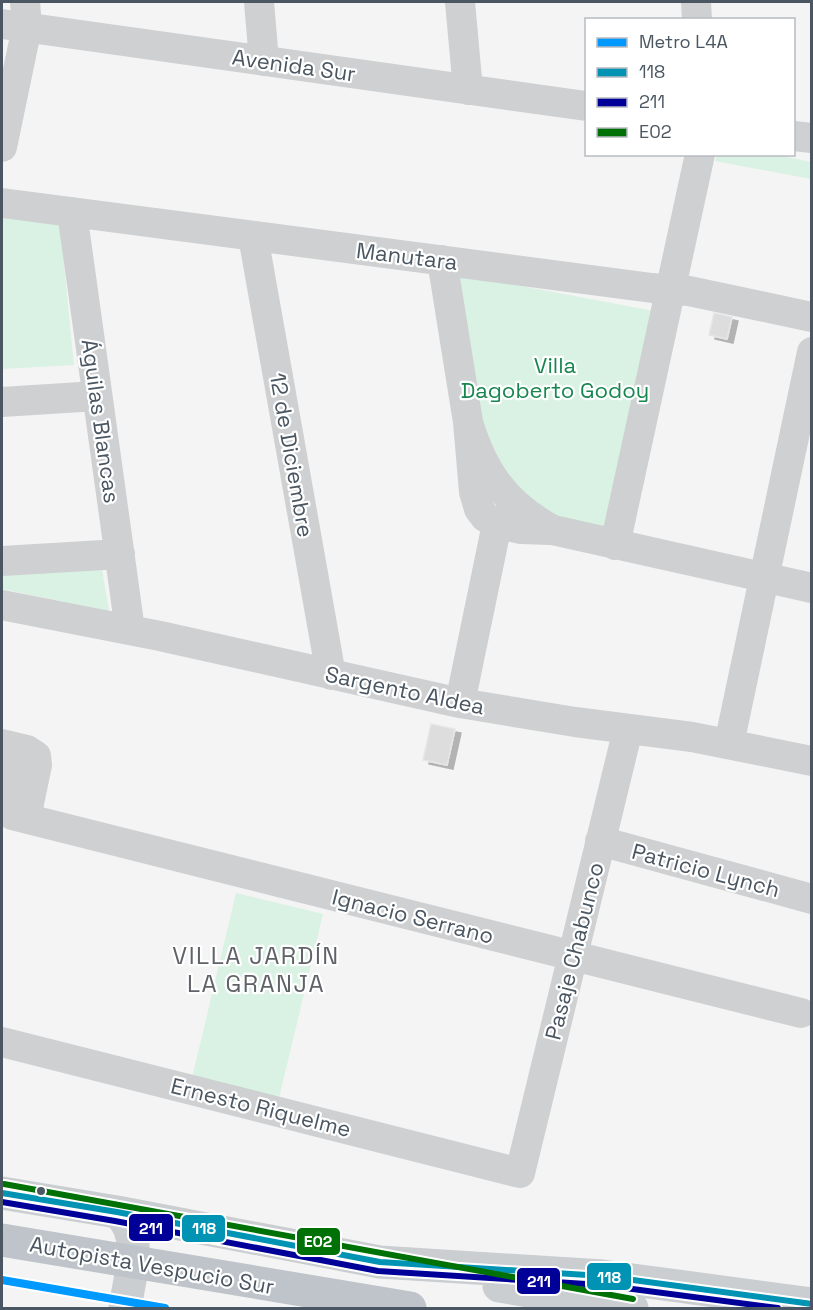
<svg xmlns="http://www.w3.org/2000/svg" width="813" height="1310" font-family="'Space Grotesk',sans-serif">
<style>
.green{fill:#d9f2e3}
.building{fill:#ddddde;stroke:#e5e6e7;stroke-width:1.5;filter:url(#shadow)}
.lines{fill:none;stroke-linecap:round;stroke-linejoin:round}
.minor{stroke:#ced0d2;stroke-width:30}
.major{stroke:#caced1;stroke-width:33}
.highway{stroke:#bec4c9;stroke-width:33}
.bus-1-casing{stroke:#fff;stroke-width:10}
.bus-2-casing{stroke:#fff;stroke-width:10}
.bus-3-casing{stroke:#fff;stroke-width:10}
.bus-1{stroke:#0093b3;stroke-width:6}
.bus-2{stroke:#009;stroke-width:6}
.bus-3{stroke:#007106;stroke-width:6}
.metro-1-casing{stroke:#fff;stroke-width:12}
.metro-1{stroke:#09f;stroke-width:8}
.bus-dot{fill:#4a5661;stroke:#fff;stroke-width:2}
.labels{text-anchor:middle;dominant-baseline:central;stroke-width:4.5;stroke-linejoin:round;paint-order:stroke}
.street-label{font-size:22px;fill:#4a5661;stroke:#fff}
.park-label{font-size:22px;fill:#17864f;stroke:#fff}
.neighbourhood-label{font-size:24px;letter-spacing:1.5px;fill:#5f6368;stroke:#fff}
.line-badge{stroke:#fff;stroke-width:2}
.badge-label{font-size:16px;text-anchor:middle;font-weight:bold;fill:#fff}
</style>
<defs>
<filter id="shadow"><feDropShadow dx="6" dy="4" stdDeviation="0" flood-color="#0004"/></filter>
</defs>
<rect width="100%" height="100%" fill="#f4f4f4"/>
<path class="green" d="M717,155H777L811,162V179L715,161Z
M2,218L60,225L74,365L2,369Z
M457,274L654,311L608,531L556,518L514,490L480,420Z
M101,563L109,611L2,589V569Z
M236,893L323,914L279,1098L192,1078Z"/>
<path class="building" d="M714,313L732,317L727,339L709,335Z
M431,724L455,729L447,765L423,760Z"/>
<g class="lines">
<path class="minor" d="M259,2L264,61
M460,2L468,90
M696,2L697,20
M2,24L586,106
M794,136L812,138
M2,147L27,27L25,2
M2,203L652,288L689,291L812,317
M72,212L130,630
M253,236L331,675
M442,260L468,422L474,492L479,509L485,517L497,524L521,529L550,530
M2,402L97,396
M468,422C483,472 506,505 553,530L812,588
M615,545L700,154
M2,561L120,554
M2,605L160,636L460,703L575,722L692,737L812,761
M460,703L497,524
M2,744L27,750L36,756L37,765L26,818
M729,744L812,352
M2,789L10,746
M2,805L7,812L12,815L801,1013
M600,841L812,899
M2,1042L520,1173L628,729"/>
<path class="major" d="M2,1193L117,1212L380,1262L603,1276L812,1304
M117,1212C145,1232 129,1280 125,1308
M499,1286L632,1308"/>
<path class="highway" d="M2,1240L410,1308"/>
<defs>
<path id="bus-1" d="M2,1193L117,1212L380,1262L603,1276L812,1304"/>
<path id="bus-2" d="M2,1202L115,1221L378,1271L602,1285L778,1308"/>
<path id="bus-3" d="M4,1184L633,1299"/>
</defs>
<use href="#bus-1" class="bus-1-casing"/>
<use href="#bus-2" class="bus-2-casing"/>
<use href="#bus-3" class="bus-3-casing"/>
<use href="#bus-1" class="bus-1"/>
<use href="#bus-2" class="bus-2"/>
<use href="#bus-3" class="bus-3"/>
<defs>
<path id="metro-1" d="M2,1280L165,1308"/>
</defs>
<use href="#metro-1" class="metro-1-casing"/>
<use href="#metro-1" class="metro-1"/>
</g>
<circle class="bus-dot" cx="41" cy="1191" r="5"/>
<g class="labels">
<g class="street-label">
<text transform="translate(294 65) rotate(8)">Avenida Sur</text>
<text transform="translate(407 256) rotate(7)">Manutara</text>
<text transform="translate(101 421) rotate(82)">Águilas Blancas</text>
<text transform="translate(292 455) rotate(80)">12 de Diciembre</text>
<text transform="translate(405 690) rotate(12)">Sargento Aldea</text>
<text transform="translate(706 870) rotate(15)">Patricio Lynch</text>
<text transform="translate(413 916) rotate(14)">Ignacio Serrano</text>
<text transform="translate(574 951) rotate(-76)">Pasaje Chabunco</text>
<text transform="translate(261 1107) rotate(14)">Ernesto Riquelme</text>
<text transform="translate(152 1265) rotate(10)">Autopista Vespucio Sur</text>
</g>
<g class="park-label">
<text x="555" y="365">Villa<tspan x="555" dy="25">Dagoberto Godoy</tspan></text>
</g>
<g class="neighbourhood-label">
<text x="256" y="955">VILLA JARDÍN<tspan x="256" dy="28">LA GRANJA</tspan></text>
</g>
</g>
<g class="line-badge">
<rect x="128" y="1213" width="46" height="29" rx="6" fill="#009"/>
<rect x="181" y="1214" width="45" height="29" rx="6" fill="#0093b3"/>
<rect x="296" y="1227" width="45" height="29" rx="6" fill="#007106"/>
<rect x="586" y="1262" width="46" height="29" rx="6" fill="#0093b3"/>
<rect x="516" y="1267" width="45" height="28" rx="6" fill="#009"/>
</g>
<g class="badge-label">
<text x="151" y="1234">211</text>
<text x="204" y="1234">118</text>
<text x="318" y="1247">E02</text>
<text x="609" y="1283">118</text>
<text x="539" y="1287">211</text>
</g>
<rect width="813" height="1310" fill="none" stroke="#4a5661" stroke-width="6"/>
<rect x="585" y="18" width="210" height="138" fill="#ffffff" stroke="#b7bbc0" stroke-width="1.5"/>
<rect x="597" y="38" width="30" height="9" fill="#0099ff" stroke="#b7bbc0" stroke-width="1.5"/>
<text x="639" y="48" font-size="18" fill="#4a5661">Metro L4A</text>
<rect x="597" y="68" width="30" height="9" fill="#0093b3" stroke="#b7bbc0" stroke-width="1.5"/>
<text x="639" y="78" font-size="18" fill="#4a5661">118</text>
<rect x="597" y="98" width="30" height="9" fill="#000099" stroke="#b7bbc0" stroke-width="1.5"/>
<text x="639" y="108" font-size="18" fill="#4a5661">211</text>
<rect x="597" y="128" width="30" height="9" fill="#007106" stroke="#b7bbc0" stroke-width="1.5"/>
<text x="639" y="138" font-size="18" fill="#4a5661">E02</text>
</svg>
